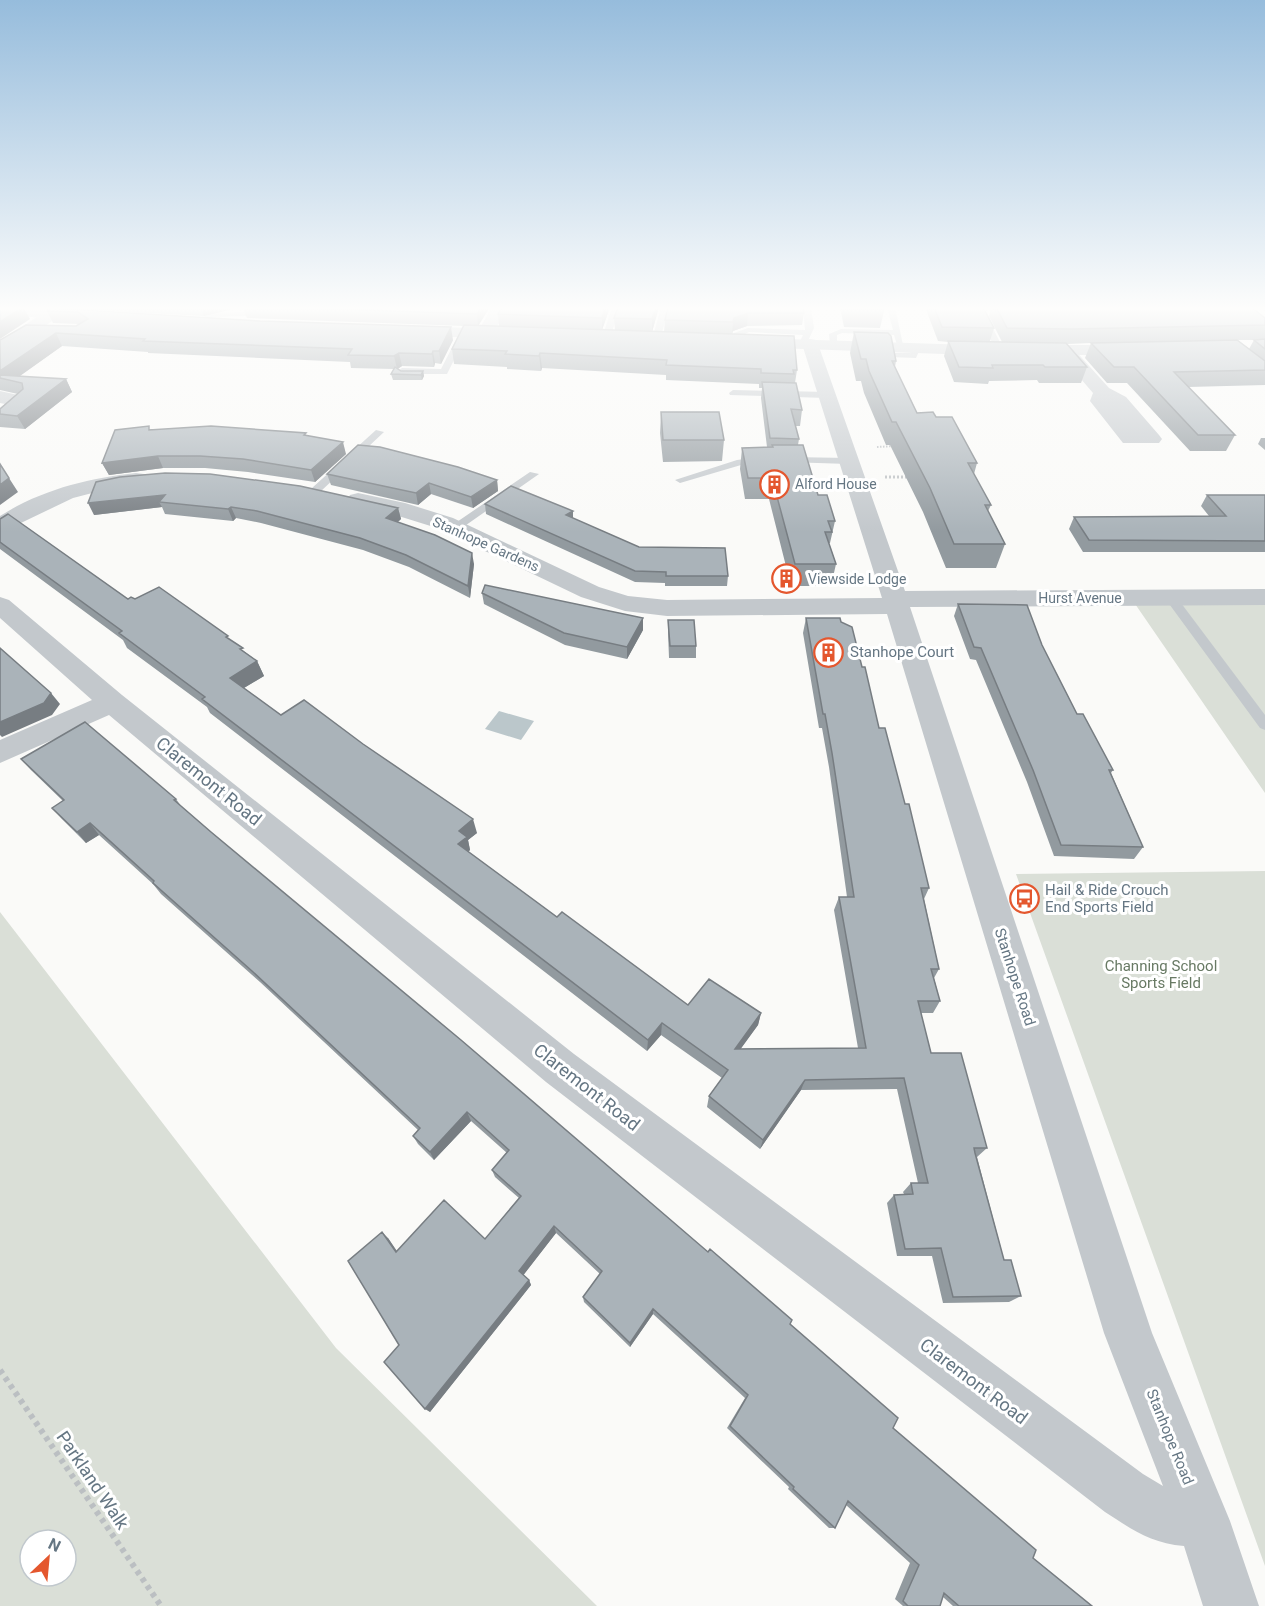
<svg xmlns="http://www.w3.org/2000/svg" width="1265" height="1606" font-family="Roboto,sans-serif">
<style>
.green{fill:#dadfd7;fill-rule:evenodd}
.water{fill:#bbc7cb}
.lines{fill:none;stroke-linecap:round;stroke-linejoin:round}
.path-far2{stroke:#bbbfc2;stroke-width:2;stroke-dasharray:1.5 1.5;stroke-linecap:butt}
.path-far1{stroke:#bbbfc2;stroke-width:3;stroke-dasharray:2 2;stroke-linecap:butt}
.path{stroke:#bbbfc2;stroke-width:6;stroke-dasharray:4.5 4.5;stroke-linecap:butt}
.service{fill:#c3c8cc;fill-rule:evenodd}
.minor{fill:#c3c8cc;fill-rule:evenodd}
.tertiary{fill:#c3c8cc;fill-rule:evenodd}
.wall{fill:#929a9f;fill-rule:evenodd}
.shaded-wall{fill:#777d82}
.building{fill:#aab3b9;stroke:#777d82;stroke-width:1.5}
.labels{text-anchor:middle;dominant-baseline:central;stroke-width:6;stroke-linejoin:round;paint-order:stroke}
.far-poi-label{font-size:14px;fill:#657683;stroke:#fff;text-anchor:start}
.far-street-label{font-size:14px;fill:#657683;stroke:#fff}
.poi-label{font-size:15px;fill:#657683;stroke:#fff;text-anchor:start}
.park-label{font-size:15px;fill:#687a64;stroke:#fff}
.street-label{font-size:15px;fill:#657683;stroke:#fff}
.near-street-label{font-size:18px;fill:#657683;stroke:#fff}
</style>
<rect width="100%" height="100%" fill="#fafaf8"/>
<path class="green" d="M1265,597V793L1131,598Z
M1265,871V1566L1016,874Z
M0,912L336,1348L597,1606H0ZM30,1540H66V1576H30Z"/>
<path class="water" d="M499,711L534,721L521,740L485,729Z"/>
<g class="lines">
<path class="path-far2" d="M877,447L894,446"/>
<path class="path-far1" d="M885,477H911"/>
<path class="path" d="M0,1370L161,1606"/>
<path class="service" d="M612,307H620L610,338L606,340L602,338Z
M661,307H669L660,340L656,342L652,340Z
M803,307H811L814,328L807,343L800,341L803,335L749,332L741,336L740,345L733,343L734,333L748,328L805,330Z
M887,307H895L903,345H897L894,335L842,333L837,335V347L830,345L829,334L841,329L893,330Z
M974,307H982L1004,350L1003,352L996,350Z
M264,311L268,313L267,315L213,317L197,324L193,322L212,313Z
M458,336L465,338L447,374H402L398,371L402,368L441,369Z
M882,345L891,353H910L913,347L920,349L916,358L889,357L878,347Z
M733,390L827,392L831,395L827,398L730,395L729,393Z
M376,430L384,432L320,492H312V488Z
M759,457L764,460L762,462L741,465L680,483L675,480L737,460Z
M789,457L849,458L854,461L849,464L786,462L784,460Z
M530,472L539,474L459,530H451V526Z
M1171,594L1175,595L1265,715V730L1260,728L1167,601V595Z"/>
<path class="minor" d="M492,307H508L491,337H479L477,333Z
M53,308L59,310L61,313L59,316L6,354L0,355V342L47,310Z
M810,339L816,340L818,344L905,591L1265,589V605L910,607L1152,1333L1230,1521L1259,1606H1203L1184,1546C1150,1543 1133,1530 1105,1512L546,1082L109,715L0,763V740L92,700L0,618V597L9,600L122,695L574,1054L1143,1474L1163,1486L1104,1333L887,614L667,616L625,611L581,597L437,528L392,514L350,505L347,500L350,495L358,493L405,503L453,518L599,587L628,596L667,600L882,598L802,344L804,340Z
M1066,346L1072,347L1109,388L1126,397L1159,435L1162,439L1159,443H1123L1090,401L1093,393L1057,351L1060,347Z
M0,391L27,397L29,401L7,421L0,423V408L5,404L0,403Z
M136,473L144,474L147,479L144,484L100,491L73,498L0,533V516C41,490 88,478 136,473Z"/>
<path class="tertiary" d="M0,307L91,311L99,316L91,321L0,315Z
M406,326L505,329L511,330L514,334L511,338L505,339L400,335L397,331L400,327Z
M751,338L972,345H1131L1137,346L1140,350L1137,354L1131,355H972L745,347L742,343L745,339Z"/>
</g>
<path class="wall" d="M38,307H490L478,326L499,327L498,314L502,307H610L602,330H615L614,318L618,307H659L652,332H664L665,320L668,307L804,313L802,325L747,326L733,331L732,334L797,370L795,383L802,410L800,426H795L799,439L798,445L818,495L835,521L830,543H829L836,564L831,586H791L769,499H745L740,469L742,448L767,447L761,398L762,388H759V384L666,380V375L542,368L541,371L507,369V367L454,364L452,349L464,326L247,318L243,308H237L204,316Z
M840,307H885L880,328L844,327Z
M925,307H983L994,328L990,341L1002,342L989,316L992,307H1245L1265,318V385L1188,387L1235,435L1226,451H1190L1127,383H1107L1085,358L1091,343L1067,344L1087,367L1081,383H1039L1037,380L989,381L988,384L954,382L944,356L948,342L938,341ZM1238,340H1254L1249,349Z
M50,308L453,340L441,364L435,363L434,367L402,366L398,369L401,371H423L424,376L422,380H393L391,374L394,369L351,368L350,362L148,353V352L62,346L19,376L66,379L72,392L25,429L0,427V409L18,394L0,390V340L76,326L79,324L53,323L47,311Z
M854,332L896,361L895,367L917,413L936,417L977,463L974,474L991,505L988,511L1005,544L996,568H946L923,512L890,445H886L864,393L861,381H856L850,353Z
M661,412L724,440L722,461L663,462L660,433Z
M151,429L307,436L346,454L315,482L248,472L205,468H163L109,475L102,463Z
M1261,438H1265V450L1258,444Z
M327,474L497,480L498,491L473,508L431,494L418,505L331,485Z
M96,482L398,508L401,519L398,522L474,564L470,598L409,567L363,550L261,523L236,518L233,521L165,514L162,507L94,515Z
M1207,495H1265V552H1083L1069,529L1074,517L1209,516L1201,506Z
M485,504L573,511V518L639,547L728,576L727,586H665V583L635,582L486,514Z
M0,519L128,599H135L229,639L245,652L257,661L264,676L244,688L281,715L477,833L468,840L470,850L468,852L557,917L688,1005L761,1013L758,1025L740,1049L858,1048L834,910L839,897H847L829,767L822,728H819L803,633L806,618L841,622L862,667L879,728L905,804L929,888L924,899L939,969L934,978L940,1001L933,1013H921L931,1053L987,1148L977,1157L1004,1260L1021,1296L1009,1302L943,1303L932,1256H897L887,1203L894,1195L904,1194L903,1192L911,1183H918L897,1089L801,1090L760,1149L707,1107L709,1096L722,1078L661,1035L647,1051L210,713L207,707L127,648L123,640L0,549Z
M482,593L643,618V630L627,659L565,645L484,604Z
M958,604L1042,645L1077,714L1113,770L1111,773L1143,847L1134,859L1054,856L1027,782L976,660L970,659L954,616Z
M668,620L696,646V658H669L668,632Z
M21,759L176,799L181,806L211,832L790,1324L893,1428L1033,1558L1092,1606H953L943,1597L940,1606H903L895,1599L910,1563L846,1505L835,1528H829L788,1489L789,1487L727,1428L745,1398L653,1314L630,1347L584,1302L583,1297L600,1274L556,1233L523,1275L529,1280L531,1285L430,1412L399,1345L388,1238L397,1251L485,1239L519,1198L495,1177L492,1170L507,1153L471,1121L434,1160L418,1144L413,1136L418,1130L260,982L161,894L153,884L99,835L86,843L62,819L52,808L63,801L31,770Z"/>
<path class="shaded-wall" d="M23,307L30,319L0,339V322Z
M200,307H237V308L204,316Z
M481,307H490L478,326L477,314Z
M605,307H610L602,330V318Z
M656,307H659L652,332V319Z
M748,313L747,326L733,331L732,335L733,322L734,318Z
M451,327L453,340L441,364L439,351Z
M56,333L62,346L13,381L0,378V371Z
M433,351L435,363L434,367L432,354Z
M399,353L402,366L397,369L394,356Z
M540,353L542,368L541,371L539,356Z
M423,371L424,376L422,380L421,375Z
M66,379L72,392L25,429L17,416Z
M343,442L346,454L315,482L311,470Z
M158,456L163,468L109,475L102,463Z
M9,478L18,492L0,505V485Z
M497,480L498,491L473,508L471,497Z
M429,483L431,494L418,505L416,493Z
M165,495L159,502L162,507L94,515L88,503Z
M231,507L236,518L233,521L228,509Z
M398,508L401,519L389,529L386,518Z
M573,511V521L566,515Z
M472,553L474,564L470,598L468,586Z
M643,618V630L627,659V647Z
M257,661L264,676L237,692L230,678Z
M51,693L60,704L52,715L2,737L0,735V722Z
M473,819L477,833L468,840L470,850L461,858L458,844L459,831Z
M90,823L99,835L86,843L77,832Z
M761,1013L758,1025L732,1061L735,1049Z
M662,1023L661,1035L647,1051L648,1040Z
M805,1080L801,1090L760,1149L763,1140Z
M467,1112L471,1121L434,1160L430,1152Z
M554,1226L556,1233L522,1277L519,1271Z
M382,1232L388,1238L401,1258L396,1252Z
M529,1280L531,1285L430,1412L425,1409Z
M653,1309V1314L630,1347V1343Z"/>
<path class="building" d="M0,307H23L0,322Z
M282,307H481L477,314Z
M502,307H605L602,318L498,314Z
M618,307H656L652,319L614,318Z
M668,307H804V313H748L734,318L733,322L665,320Z
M934,307H983L994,328L942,327Z
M996,307H1251L1265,318V325L1072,329L1007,328Z
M50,308L260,321L451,327L439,351H433L432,354L399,353L394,356L348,355L352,349L143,341L145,339L56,333L0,371V340L26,325L76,326L88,319L78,312L47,311Z
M464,325L794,336L797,370H793L794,374L761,373V369L666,365L667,360L540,353L539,356L505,354L507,351L452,349Z
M854,332L888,333L891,336L896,361H892L917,413L933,412L936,417H952L977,463H968L991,505H985L1005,544H954L930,488L896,422H892L869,371L866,359H861Z
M1265,339V349L1254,340Z
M1237,340L1265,361V370L1174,372L1235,435H1198L1134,367H1114L1091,343Z
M948,341L1066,343L1087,367H1045L1043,365H992L993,368L959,367Z
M395,367L401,371H423L421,375L391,374Z
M0,375L66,379L17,416L0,414V409L23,389L22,383L0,378Z
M762,382L796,383L802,410L791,409L799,439L770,438Z
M661,412H719L724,440H663Z
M149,426V430L211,426L306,433L304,435L343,442L311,470L243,459L200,456H158L102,463L115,430Z
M358,445L380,447L458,467L497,480L471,497L429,483L416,493L327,474Z
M772,445H803L818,495H827L835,521H828L832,532H825L836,564H795L772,478H748L742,448L773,447Z
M0,464L9,478L0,485Z
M165,473L210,474L300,486L398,508L386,518L435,535L472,553L468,586L406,555L360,538L257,511L231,507L228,509L159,502L165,495L88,503L96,482L120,477Z
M511,486L573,511L566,515L639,547L725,548L728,576H666V572L635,571L485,504Z
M1207,495H1265V541L1089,540L1074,517L1226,516Z
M8,514L128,599L131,597L135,599L159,587L228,636L226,637L243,648L240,649L257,661L230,678L281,715L304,700L363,744L473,819L459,831L467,837L458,844L557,917L562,912L688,1005L709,979L761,1013L735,1049L866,1048L839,897H854L832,753L825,714H823L806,618H840L841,622L852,627L862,667H865L879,728H885L905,804H909L929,888H921L939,969H931L940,1001H918L931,1053H961L987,1148H974L975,1153L1004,1260H1011L1021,1296L953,1297L941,1248L905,1249L894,1195L913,1194L911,1183H928L904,1078L805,1080L763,1140L709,1096L728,1070L662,1023L648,1040L202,699L205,697L119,633L122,631L0,542V519Z
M485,585L643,618L627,647L564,633L482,593Z
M958,604L1027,605L1042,645L1077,714H1083L1113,770H1109L1143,847L1061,845L1033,770L981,648L974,647Z
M668,620H694L696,646H670Z
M0,648L51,693L44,703L0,722Z
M85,722L176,799L174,800L211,832L461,1040L708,1252L710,1249L792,1320L790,1324L898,1418L893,1428L1036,1550L1033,1558L1092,1606H959L944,1593L940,1606H908L903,1601L919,1565L848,1501L835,1528L793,1489L794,1487L730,1426L748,1395L653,1309L630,1343L583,1297L602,1271L554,1226L519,1271L529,1280L425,1409L384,1362L399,1345L348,1261L382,1232L396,1252L444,1200L485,1239L521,1196L492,1170L509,1150L467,1112L430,1152L413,1136L420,1128L252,971L153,883L154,881L90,823L77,832L52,808L64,800L21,759Z"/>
<linearGradient id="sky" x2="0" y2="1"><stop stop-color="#96bcdc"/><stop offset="0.58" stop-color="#fdfdfc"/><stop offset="1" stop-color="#fdfdfc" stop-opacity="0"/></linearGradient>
<rect width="1265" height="532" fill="url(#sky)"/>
<defs>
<symbol id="building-ring" viewBox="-11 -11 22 22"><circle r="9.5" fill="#fff" stroke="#e4572e" stroke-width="1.5"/><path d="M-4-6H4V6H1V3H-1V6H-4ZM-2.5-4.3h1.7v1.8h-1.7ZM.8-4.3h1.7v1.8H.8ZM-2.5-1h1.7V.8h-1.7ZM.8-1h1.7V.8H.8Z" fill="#e4572e"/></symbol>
<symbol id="bus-ring" viewBox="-11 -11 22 22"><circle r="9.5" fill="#fff" stroke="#e4572e" stroke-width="1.5"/><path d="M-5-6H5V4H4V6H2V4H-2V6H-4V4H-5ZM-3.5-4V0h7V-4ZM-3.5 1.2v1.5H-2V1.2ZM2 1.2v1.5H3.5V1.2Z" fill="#e4572e"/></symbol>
</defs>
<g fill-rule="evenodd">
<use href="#building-ring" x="758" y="468" width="33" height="33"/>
<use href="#building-ring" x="770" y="562" width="33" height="33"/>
<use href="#building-ring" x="812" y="636" width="33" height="33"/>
<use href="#bus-ring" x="1008" y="882" width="33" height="33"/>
</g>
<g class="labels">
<g class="far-poi-label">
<text x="795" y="484">Alford House</text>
<text x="808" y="579">Viewside Lodge</text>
</g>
<g class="far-street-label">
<text transform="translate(486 544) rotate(24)">Stanhope Gardens</text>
<text x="1080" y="598">Hurst Avenue</text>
</g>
<g class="poi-label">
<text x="850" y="652">Stanhope Court</text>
<text x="1045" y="890">Hail &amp; Ride Crouch<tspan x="1045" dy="17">End Sports Field</tspan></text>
</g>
<g class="park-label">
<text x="1161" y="966">Channing School<tspan x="1161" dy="17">Sports Field</tspan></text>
</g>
<g class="street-label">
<text transform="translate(1015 977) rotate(72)">Stanhope Road</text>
<text transform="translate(1170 1437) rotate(68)">Stanhope Road</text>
</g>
<g class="near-street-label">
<text transform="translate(209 781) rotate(39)">Claremont Road</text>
<text transform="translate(587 1087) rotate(38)">Claremont Road</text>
<text transform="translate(974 1381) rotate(37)">Claremont Road</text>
<text transform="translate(93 1480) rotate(56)">Parkland Walk</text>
</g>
</g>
<g transform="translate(48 1558) rotate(26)"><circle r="28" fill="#ffffff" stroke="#c1c8cd" stroke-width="1.5"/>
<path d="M0-4.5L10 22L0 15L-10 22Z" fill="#e4572e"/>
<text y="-9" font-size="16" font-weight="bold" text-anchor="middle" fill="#657683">N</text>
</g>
</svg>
